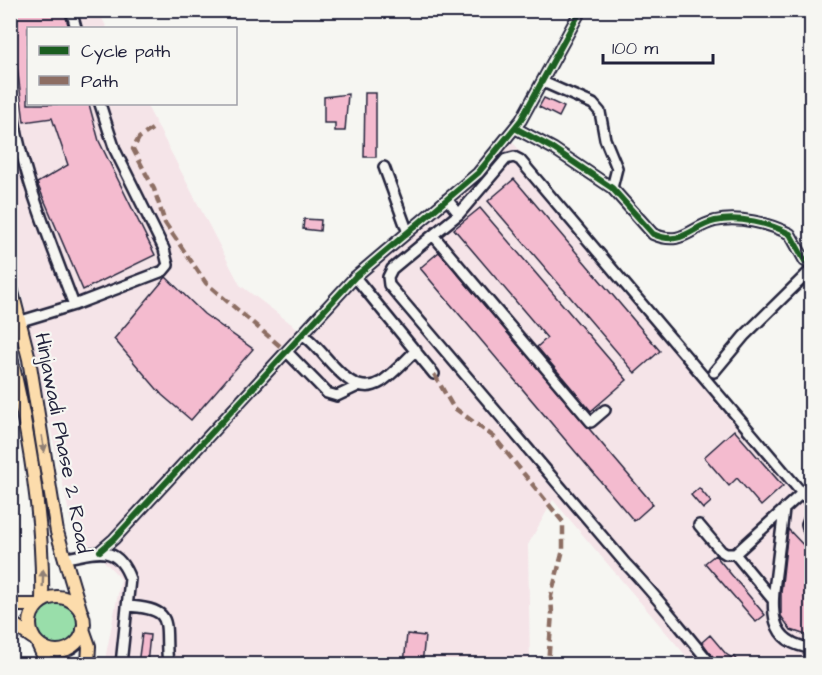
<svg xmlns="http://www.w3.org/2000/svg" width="822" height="675" font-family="'Architects Daughter',sans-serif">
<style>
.built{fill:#f5e4e8}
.green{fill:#99deaa;stroke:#5e8072;stroke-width:1.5}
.building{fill:#f4bbcf;stroke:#22223b;stroke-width:1.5}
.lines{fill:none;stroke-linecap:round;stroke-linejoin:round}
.minor-casing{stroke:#22223b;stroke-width:14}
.major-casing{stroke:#22223b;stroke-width:16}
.minor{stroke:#f6f6f2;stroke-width:9}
.major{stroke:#fcdcac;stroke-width:12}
.quiet{stroke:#8d6e63;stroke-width:4.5;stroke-dasharray:9 4.5;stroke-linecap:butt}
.cycleway-casing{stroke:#f6f6f2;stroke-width:10}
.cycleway{stroke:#1b5e20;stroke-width:6}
.oneway{fill:#8f7f74}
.labels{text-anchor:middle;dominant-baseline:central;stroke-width:4.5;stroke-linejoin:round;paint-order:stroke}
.street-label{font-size:21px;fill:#22223b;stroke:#f6f6f2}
</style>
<rect width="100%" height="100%" fill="#f6f6f2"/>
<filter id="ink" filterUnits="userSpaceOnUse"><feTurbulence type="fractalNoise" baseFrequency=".0167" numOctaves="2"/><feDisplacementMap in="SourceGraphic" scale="12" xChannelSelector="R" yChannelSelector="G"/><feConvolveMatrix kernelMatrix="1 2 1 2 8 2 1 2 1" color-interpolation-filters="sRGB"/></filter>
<g filter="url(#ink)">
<path class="built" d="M10,11H98L107,28H28V104H146L240,285L306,335L373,266L482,173L510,139L811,496V664H693L553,500L528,545L530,664H104L121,579L72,527L11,245Z"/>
<path class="green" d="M35 624a22 22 0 1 1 44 0a22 22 0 1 1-44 0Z"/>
<path class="building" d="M10,10H64L69,28H28V104H89L99,141L155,255L83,290L37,183L68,165L52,118L24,122Z
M365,93H376V157H364Z
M348,94L345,131H335V123H324V97Z
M544,98L564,107L559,117L539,107Z
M514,179L660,351L635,373L488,201Z
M480,208L627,380L591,411L537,347L547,338L454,229Z
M304,219L321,220L320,231L303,229Z
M439,252L653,504L634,521L420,268Z
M166,277L204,314L253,349L191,420L162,395L114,339Z
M734,430L783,486L761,506L737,478L729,486L704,457Z
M699,488L711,502L703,509L691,495Z
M788,529L807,549L805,565L812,566V637L791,630L781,616V593Z
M715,555L765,615L756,622L705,563Z
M142,634L150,635L147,664H138Z
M407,634L425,636L422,664H404Z
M710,635L726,654L732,658L734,657L738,662L737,664H718L702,642Z"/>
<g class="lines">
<defs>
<path id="minor" d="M71,10L76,28
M543,82L593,104L600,112L605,139L617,168L612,188
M10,92C18,166 48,235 74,305
M515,128L554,149L612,188L653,234C683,247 690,227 715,221C739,216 769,223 790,234L805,261L812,265
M384,167L407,230
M447,199L459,214L433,235L591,422L605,410
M459,214L506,159L514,157L520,160L812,505
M433,235L392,269L388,277L389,285L625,563C656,595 682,630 711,664
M355,277L434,374
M21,321L74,305L163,271L168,265L164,249L115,150L100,104
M303,335C325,348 349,402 381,382C393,374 405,361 416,350
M287,352L327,393L337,396L358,386
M714,372L744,336L812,269
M784,509C782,528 779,547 777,566C773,600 763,643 812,648
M812,513L807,525L812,540
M699,525L721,551L726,554H735L802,493
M100,551L114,539L355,277L478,173L521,120L581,10
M735,554L773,600
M64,558C95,554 116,541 130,579L121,664
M127,606C178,609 163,623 168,664"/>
<path id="major" d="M10,284L29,359L57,532L80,609
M10,353C28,430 44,523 42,601
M30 624a27 27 0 1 1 54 0a27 27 0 1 1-54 0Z
M10,605H37
M10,622L33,638
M83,629L89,646L88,664
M38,644L47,664"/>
</defs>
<use href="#minor" class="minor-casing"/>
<use href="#major" class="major-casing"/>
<use href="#minor" class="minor"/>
<use href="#major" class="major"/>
<path class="quiet" d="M152,129L139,138L133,149L154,189L165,223L206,283L287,352
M434,374L453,407L494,437L563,522V550L551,596L552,613L548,664"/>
<defs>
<path id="cycleway" d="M515,128L554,149L612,188L653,234C683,247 690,227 715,221C739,216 769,223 790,234L805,261L812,265
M100,551L114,539L355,277L478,173L521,120L581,10"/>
</defs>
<use href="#cycleway" class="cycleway-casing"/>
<use href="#cycleway" class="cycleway"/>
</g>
<defs><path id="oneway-solid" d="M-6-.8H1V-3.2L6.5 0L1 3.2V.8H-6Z" transform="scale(1.5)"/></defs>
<g class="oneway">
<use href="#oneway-solid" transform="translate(43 444) rotate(81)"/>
<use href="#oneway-solid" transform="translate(43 578) rotate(-88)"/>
</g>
</g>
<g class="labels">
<g class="street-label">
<text transform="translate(63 443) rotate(79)">Hinjawadi Phase 2 Road</text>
</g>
</g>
<rect width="822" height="675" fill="none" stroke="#f6f6f2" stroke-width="36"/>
<rect x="18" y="18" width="786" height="639" fill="none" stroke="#22223b" stroke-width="2" filter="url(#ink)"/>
<rect x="27" y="27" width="210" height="78" fill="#f6f6f2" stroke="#a1a1a9" stroke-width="1.5"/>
<rect x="39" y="46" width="30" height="9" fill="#1b5e20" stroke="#a1a1a9" stroke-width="1.5"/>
<text x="81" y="57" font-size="18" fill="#22223b">Cycle path</text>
<rect x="39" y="76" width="30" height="9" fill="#8d6e63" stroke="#a1a1a9" stroke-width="1.5"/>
<text x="81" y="87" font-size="18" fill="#22223b">Path</text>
<path d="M603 54v9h110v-9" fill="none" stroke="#22223b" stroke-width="3"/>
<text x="612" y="54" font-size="18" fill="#22223b" stroke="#f6f6f2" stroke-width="4.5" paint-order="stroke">100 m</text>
</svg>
